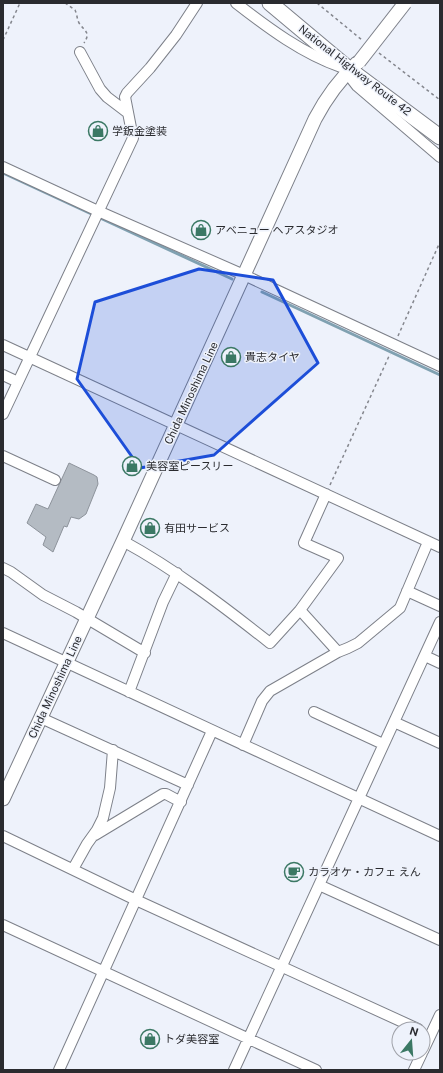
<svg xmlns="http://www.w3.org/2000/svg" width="443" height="1073" font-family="'Public Sans','Noto Sans JP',sans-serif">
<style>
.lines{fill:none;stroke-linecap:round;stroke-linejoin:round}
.stream{stroke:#80a1b1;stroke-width:3}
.building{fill:#b4bbc3;stroke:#8d939b}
.minor-casing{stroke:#7d8089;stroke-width:12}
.major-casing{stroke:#7d8089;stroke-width:15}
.highway-casing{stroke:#7d8089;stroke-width:17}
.path{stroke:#84868d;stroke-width:1.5;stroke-dasharray:3 3;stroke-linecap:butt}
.minor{stroke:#fff;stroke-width:10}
.major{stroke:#fff;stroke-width:13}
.highway{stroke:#fff;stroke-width:15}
.major-bridge-casing{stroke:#7d8089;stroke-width:15;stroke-linecap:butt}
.major-bridge{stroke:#fff;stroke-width:13}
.marked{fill:#1d4ed8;fill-opacity:0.2;stroke:#1d4ed8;stroke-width:3;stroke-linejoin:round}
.labels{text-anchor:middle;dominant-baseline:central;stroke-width:3;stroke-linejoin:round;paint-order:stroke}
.street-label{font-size:11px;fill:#2a2b2f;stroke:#eef2fb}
.poi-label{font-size:11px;fill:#2a2b2f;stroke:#eef2fb;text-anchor:start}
</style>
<rect width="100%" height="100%" fill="#eef2fb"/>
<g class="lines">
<path class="stream" d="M3,173L232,279
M262,292L440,375"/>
</g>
<path class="building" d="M69,463L94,475L97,477L98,484L86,514L79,519L71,517L67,527L64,526L53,552L43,545L46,537L27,523L36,504L48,509Z"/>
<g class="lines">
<defs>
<path id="minor" d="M236,3C268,28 303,54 341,67
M80,52L100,89L107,97L128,113
M347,73L357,86L440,157
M3,167L98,211L244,275L440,366
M3,345L440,547
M3,375L18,382
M3,414L133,138L125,97L127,93L150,68L176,35L197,3
M3,456L55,480
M123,541C176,570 223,606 270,643L300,610L338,652L270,691L262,701L243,745
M3,568L11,572L43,595L76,612L145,653
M407,591L440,606
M300,610L338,558L304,543L326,494
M3,633L440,836
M338,652L348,648L358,643L400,608L428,542
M425,656L440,663
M129,692L163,602L177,573
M314,712L383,744
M41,718L188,785
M394,722L440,743
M95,835L163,794H166L181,802
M3,836L136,900L418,1029
M73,869L87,844L97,830L103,818L110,788L113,750
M319,885L440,940
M3,925L316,1070
M423,1051L440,1015
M59,1070L212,731
M234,1070L440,622
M414,1070L422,1053"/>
<path id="major" d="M3,799L123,541L315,119C326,98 340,79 357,63"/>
<path id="highway" d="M270,3L350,70L440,137"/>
</defs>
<use href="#minor" class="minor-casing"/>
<use href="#major" class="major-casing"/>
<use href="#highway" class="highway-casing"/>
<path class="path" d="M65,3L75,10C77,14 77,19 79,23C85,32 91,32 84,43
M317,3L362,40
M3,40L20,3
M379,53L440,100
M398,336L440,242
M330,485L390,354"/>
<use href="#minor" class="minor"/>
<use href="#major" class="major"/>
<use href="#highway" class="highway"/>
<defs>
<path id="major-bridge" d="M359,62L405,3"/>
</defs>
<use href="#major-bridge" class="major-bridge-casing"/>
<use href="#major-bridge" class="major-bridge"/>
</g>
<path class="marked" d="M199,269L273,280L318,363L214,455L140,468L77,379L95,302Z"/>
<defs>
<symbol id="shop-ring" viewBox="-11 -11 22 22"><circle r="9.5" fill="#eef2fb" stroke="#3b7864" stroke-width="1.5"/><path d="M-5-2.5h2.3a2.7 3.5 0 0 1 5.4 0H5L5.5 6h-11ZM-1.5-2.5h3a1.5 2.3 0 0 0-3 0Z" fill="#3b7864"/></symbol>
<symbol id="cafe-ring" viewBox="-11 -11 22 22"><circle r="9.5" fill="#eef2fb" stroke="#3b7864" stroke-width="1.5"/><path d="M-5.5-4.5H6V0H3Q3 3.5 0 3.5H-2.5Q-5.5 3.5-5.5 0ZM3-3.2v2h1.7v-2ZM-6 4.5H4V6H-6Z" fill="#3b7864"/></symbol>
</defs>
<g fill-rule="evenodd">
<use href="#shop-ring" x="87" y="120" width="22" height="22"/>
<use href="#shop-ring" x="190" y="219" width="22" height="22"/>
<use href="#shop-ring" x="220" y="346" width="22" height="22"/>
<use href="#shop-ring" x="121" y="455" width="22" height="22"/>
<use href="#shop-ring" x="139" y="517" width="22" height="22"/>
<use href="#cafe-ring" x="283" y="861" width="22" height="22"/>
<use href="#shop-ring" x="139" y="1028" width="22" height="22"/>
</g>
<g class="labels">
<g class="street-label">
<text transform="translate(355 70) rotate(38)">National Highway Route 42</text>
<text transform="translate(191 393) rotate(-65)">Chida Minoshima Line</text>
<text transform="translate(55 687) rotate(-65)">Chida Minoshima Line</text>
</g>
<g class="poi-label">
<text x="112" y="131">学鈑金塗装</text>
<text x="215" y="230">アベニュー ヘアスタジオ</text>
<text x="245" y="357">貴志タイヤ</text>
<text x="146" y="466">美容室ピースリー</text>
<text x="164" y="528">有田サービス</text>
<text x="308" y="872">カラオケ・カフェ えん</text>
<text x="164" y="1039">トダ美容室</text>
</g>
</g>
<rect width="443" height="1073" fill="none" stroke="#2a2b2f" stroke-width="8"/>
<g transform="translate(411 1041) rotate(17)"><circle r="19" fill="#eef2fb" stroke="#a0a2a9"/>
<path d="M0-3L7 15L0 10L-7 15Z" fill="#3b7864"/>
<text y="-6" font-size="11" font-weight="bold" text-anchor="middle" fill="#2a2b2f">N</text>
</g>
</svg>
